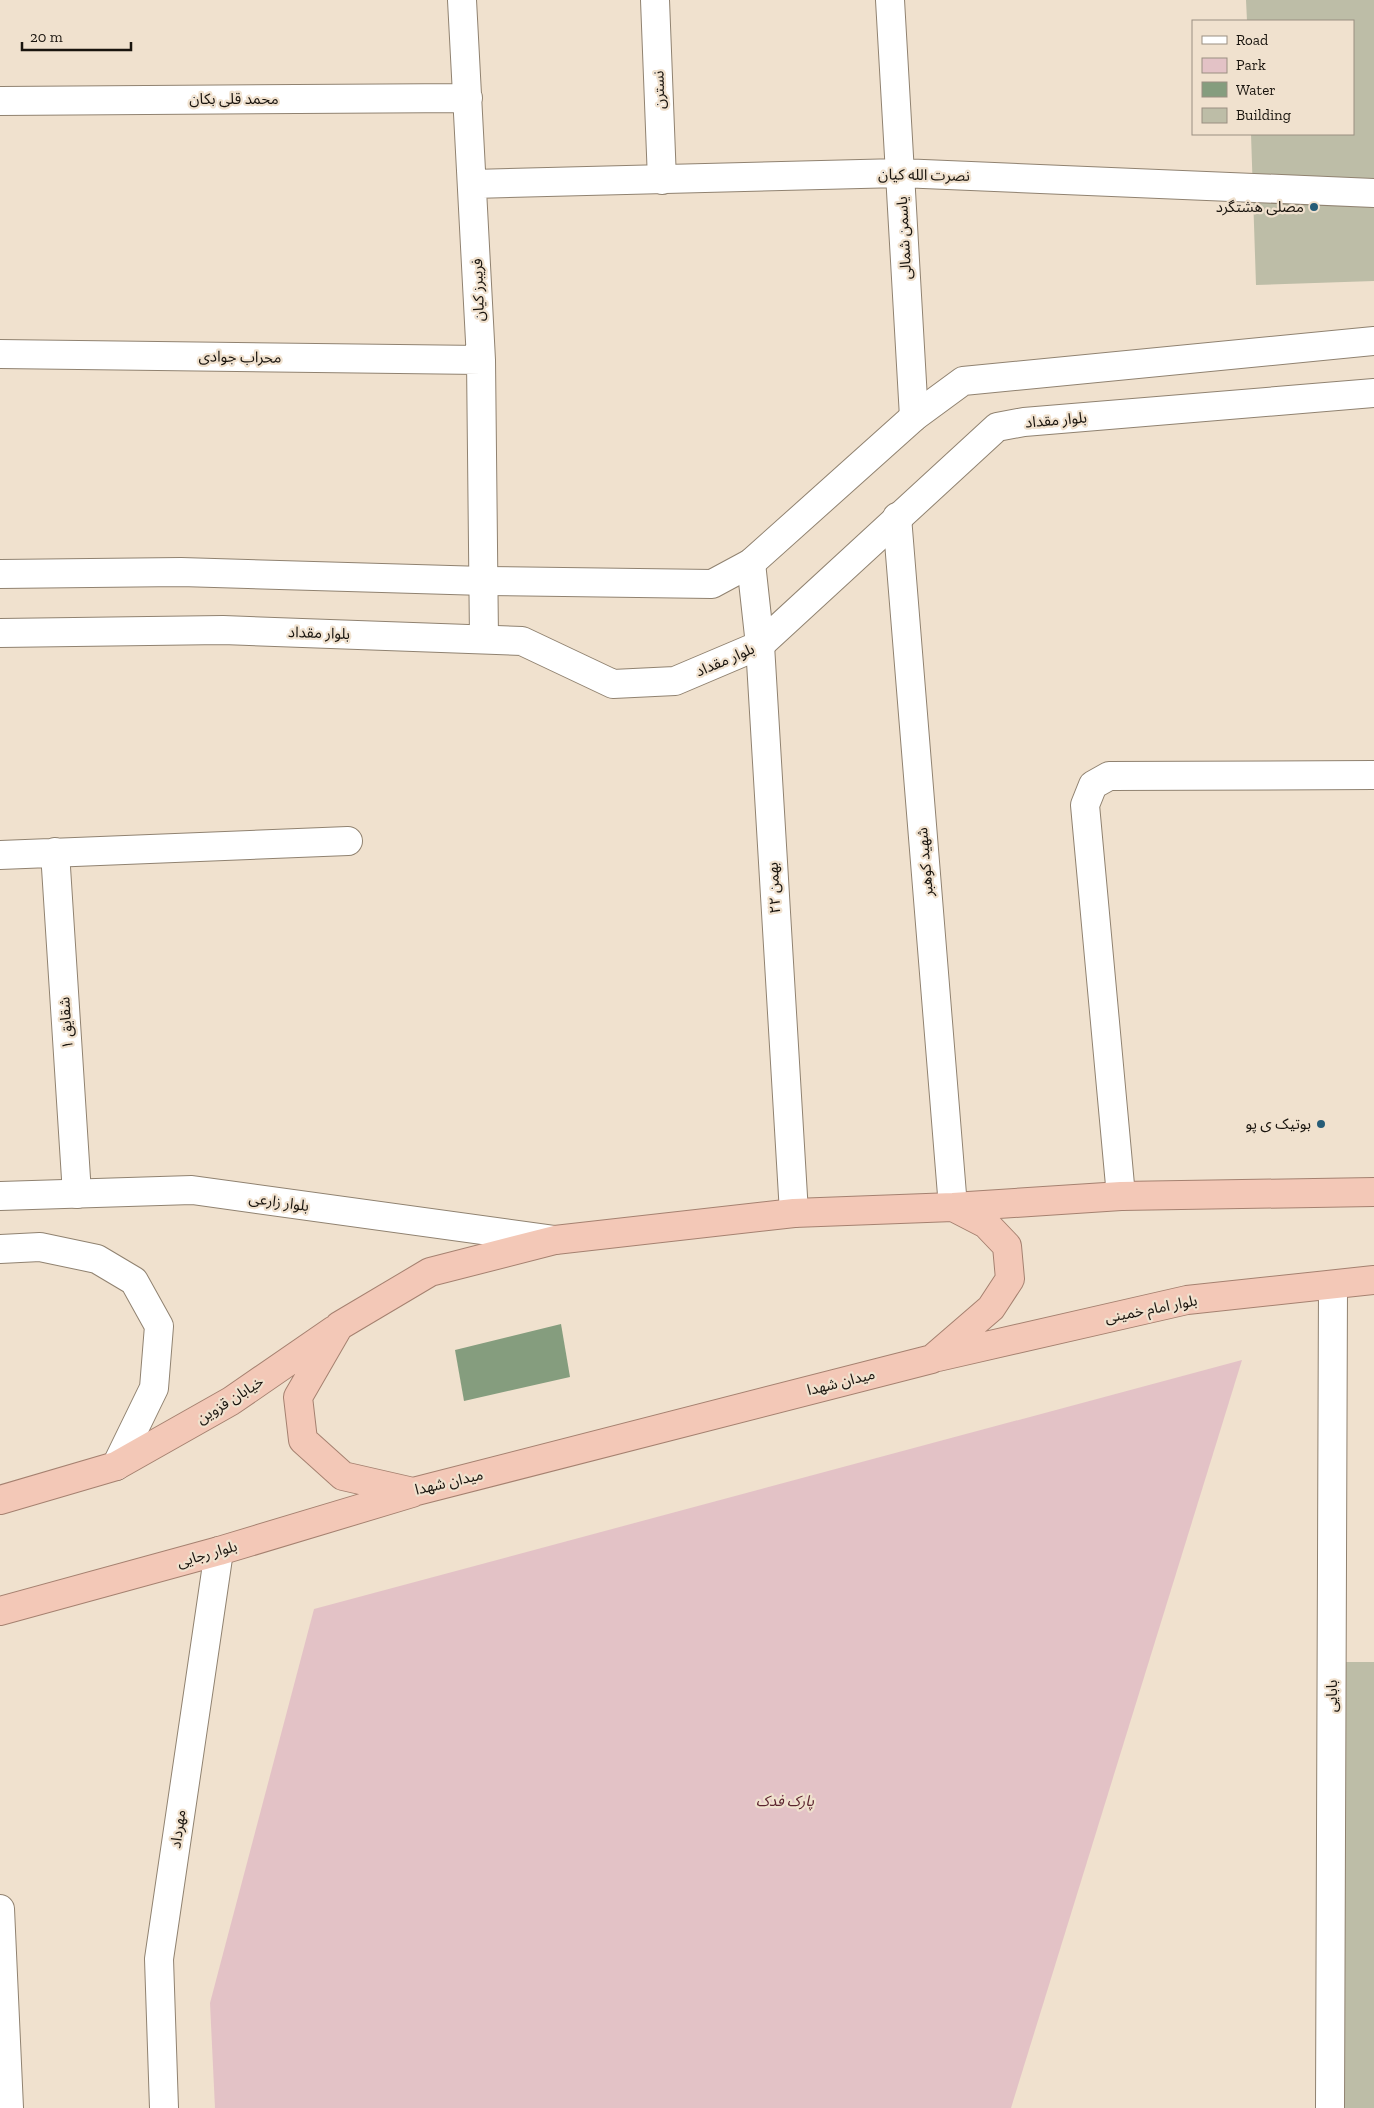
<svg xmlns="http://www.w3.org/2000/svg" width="1374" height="2108" font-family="'Zilla Slab','Noto Sans Arabic',serif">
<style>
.green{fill:#e3c2c6}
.water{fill:#859d7e}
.building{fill:#bdbda7}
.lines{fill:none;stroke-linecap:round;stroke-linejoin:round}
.minor-casing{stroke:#908270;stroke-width:30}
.tertiary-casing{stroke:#908270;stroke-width:30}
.trunk-casing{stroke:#a58170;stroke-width:30}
.minor{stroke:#fff;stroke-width:28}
.tertiary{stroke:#fff;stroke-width:28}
.trunk{stroke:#f3c8b7;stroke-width:28}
.poi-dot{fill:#265c77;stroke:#f0e1ce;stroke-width:2}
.labels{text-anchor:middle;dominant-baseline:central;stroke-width:4.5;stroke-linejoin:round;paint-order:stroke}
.street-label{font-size:15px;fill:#19140e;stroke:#f0e1ce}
.poi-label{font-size:15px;fill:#19140e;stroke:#f0e1ce;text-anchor:end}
.park-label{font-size:15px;font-style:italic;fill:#5b232d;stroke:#f0e1ce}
</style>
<rect width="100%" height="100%" fill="#f0e1ce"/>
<path class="green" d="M1242,1360L1011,2108H215L210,2003L314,1609Z"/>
<path class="water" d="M561,1324L570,1377L464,1401L455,1350Z"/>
<path class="building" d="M1246,0H1374V281L1256,285L1251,134H1353V21H1247Z
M1341,1662H1374V2108H1332Z"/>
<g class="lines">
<defs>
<path id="minor" d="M462,0L481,360L484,639
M655,0L662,180
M890,0L914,417
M0,101L468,98
M473,184L900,173L1374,193
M0,354L481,360
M897,517L953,1207
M751,563L760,645L794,1213
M55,852L77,1194
M0,855L348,841
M1121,1196L1085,805L1093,785L1109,776L1374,775
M0,1909L9,2108
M164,2108L159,1959L219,1551
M1330,2108L1333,1285"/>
<path id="tertiary" d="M0,574L181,572L484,581L712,584L751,563L914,417L963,381L1374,341
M0,633L223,630L522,641L613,684L675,681L760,645L997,427L1024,422L1374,393
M0,1196L192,1190L555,1240
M0,1249L40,1247L97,1259L134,1281L159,1326L154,1388L116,1466"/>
<path id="trunk" d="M953,1207L986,1224L1007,1246L1010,1279L991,1308L932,1359L413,1492L343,1476L303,1440L298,1397L339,1326L430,1272L555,1240L794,1213L953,1207L1121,1196L1374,1192
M938,1357L1187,1300L1374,1280
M0,1500L116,1466L231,1401L334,1330
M0,1611L219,1551L412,1493"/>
</defs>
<use href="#minor" class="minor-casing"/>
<use href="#tertiary" class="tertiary-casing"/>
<use href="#trunk" class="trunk-casing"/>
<use href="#minor" class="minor"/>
<use href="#tertiary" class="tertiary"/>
<use href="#trunk" class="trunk"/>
</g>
<g class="poi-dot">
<circle cx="1314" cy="207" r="5"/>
<circle cx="1321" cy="1124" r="5"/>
</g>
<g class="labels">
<g class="street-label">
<text transform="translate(659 90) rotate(-92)">نسترن</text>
<text x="234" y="99">محمد قلی بکان</text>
<text transform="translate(924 175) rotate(1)">نصرت الله کیان</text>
<text transform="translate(904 238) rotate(-93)">یاسمن شمالی</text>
<text transform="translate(478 290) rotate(-92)">فریبرز کیان</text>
<text transform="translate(240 357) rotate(1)">محراب جوادی</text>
<text transform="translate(1056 420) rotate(-5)">بلوار مقداد</text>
<text transform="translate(319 633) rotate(2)">بلوار مقداد</text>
<text transform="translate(725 660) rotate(-23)">بلوار مقداد</text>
<text transform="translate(925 862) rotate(-95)">شهید کوهبر</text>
<text transform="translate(774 888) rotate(-93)">۲۲ بهمن</text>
<text transform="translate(66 1023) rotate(-94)">شقایق ۱</text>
<text transform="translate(279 1202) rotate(8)">بلوار زارعی</text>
<text transform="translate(1151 1309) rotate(-11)">بلوار امام خمینی</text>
<text transform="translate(841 1382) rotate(-14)">میدان شهدا</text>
<text transform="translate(230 1400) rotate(-32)">خیابان قزوین</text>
<text transform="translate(449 1482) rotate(-13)">میدان شهدا</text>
<text transform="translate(207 1554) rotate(-16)">بلوار رجایی</text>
<text transform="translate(1332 1696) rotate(-90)">بابایی</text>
<text transform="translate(178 1829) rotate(-82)">مهرداد</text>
</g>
<g class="poi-label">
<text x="1304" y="207">مصلی هشتگرد</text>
<text x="1311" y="1124">بوتیک ی پو</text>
</g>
<g class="park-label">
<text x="785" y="1801">پارک فدک</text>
</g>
</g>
<rect x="1192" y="20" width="162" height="115" fill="#f0e1ce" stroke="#9a8f81"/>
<rect x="1202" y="36" width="25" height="8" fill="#ffffff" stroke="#9a8f81"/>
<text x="1236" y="45" font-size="15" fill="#19140e">Road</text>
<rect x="1202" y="58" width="25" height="15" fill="#e3c2c6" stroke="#9a8f81"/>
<text x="1236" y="70" font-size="15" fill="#19140e">Park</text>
<rect x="1202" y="82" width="25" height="15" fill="#859d7e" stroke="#9a8f81"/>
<text x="1236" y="95" font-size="15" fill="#19140e">Water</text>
<rect x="1202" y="108" width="25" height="15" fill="#bdbda7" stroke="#9a8f81"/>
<text x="1236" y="120" font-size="15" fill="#19140e">Building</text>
<path d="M22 42v8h109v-8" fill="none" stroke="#19140e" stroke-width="2.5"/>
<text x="30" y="42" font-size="15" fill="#19140e" stroke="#f0e1ce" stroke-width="4" paint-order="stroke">20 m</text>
</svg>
